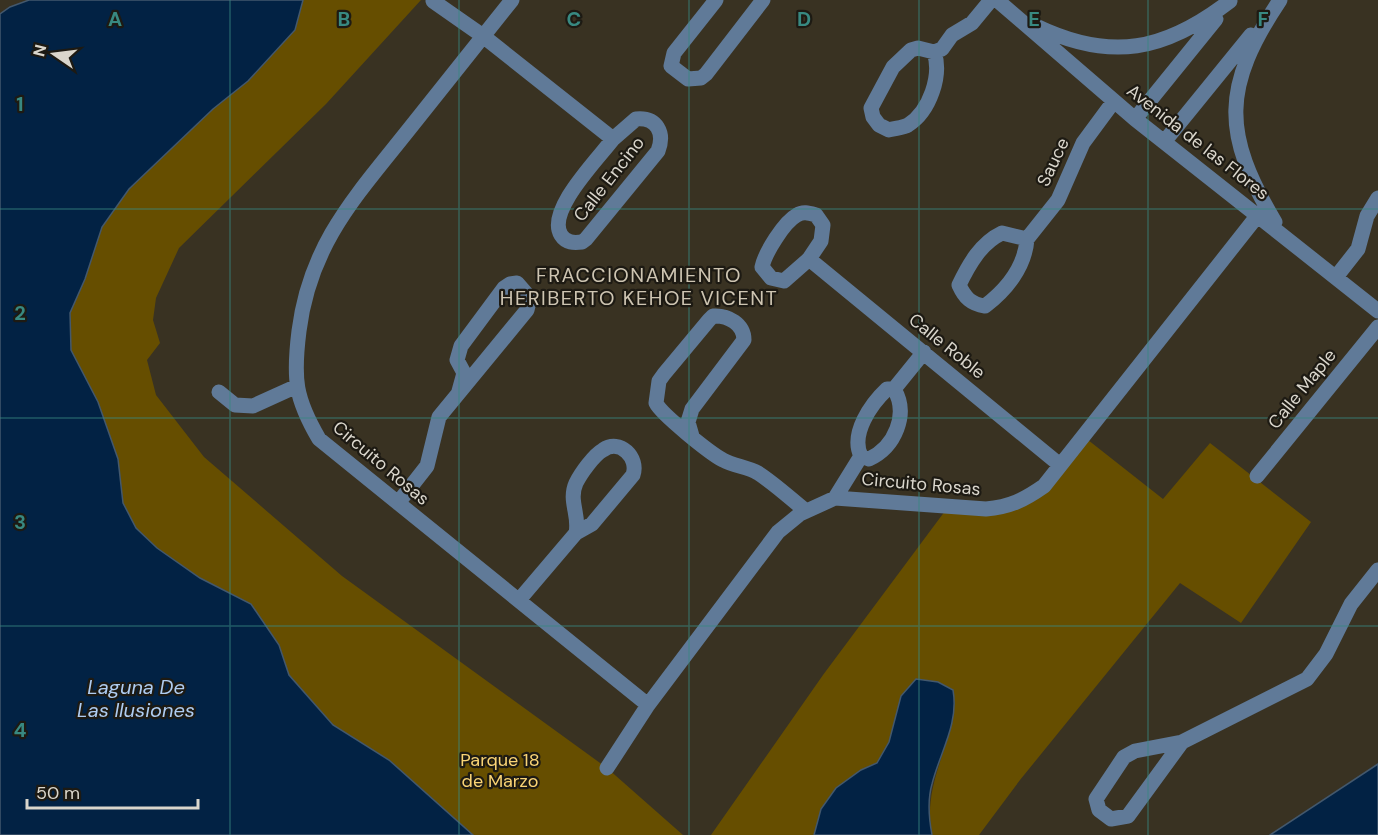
<svg xmlns="http://www.w3.org/2000/svg" width="1378" height="835" font-family="'DM Sans',sans-serif">
<style>
.green{fill:#664e00}
.water{fill:#022244;stroke:#43586d;stroke-width:1.5}
.lines{fill:none;stroke-linecap:round;stroke-linejoin:round}
.minor{stroke:#607a98;stroke-width:15}
.grid{fill:none;stroke:#388981;stroke-width:1.5;stroke-opacity:0.55}
.labels{text-anchor:middle;dominant-baseline:central;stroke-width:4.5;stroke-linejoin:round;paint-order:stroke}
.street-label{font-size:18px;fill:#dad6cc;stroke:#1d1a13}
.park-label{font-size:18px;fill:#fad475;stroke:#1d1a13}
.neighbourhood-label{font-size:20px;letter-spacing:1.5px;fill:#cec5b2;stroke:#1d1a13}
.water-label{font-size:20px;font-style:italic;fill:#aeccf1;stroke:#1d1a13}
.grid-label{font-size:20px;text-anchor:middle;font-weight:bold;fill:#388981;stroke:#1d1a13;stroke-width:4.5;stroke-linejoin:round;paint-order:stroke}
</style>
<rect width="100%" height="100%" fill="#393222"/>
<path class="green" d="M303,0H421L326,104L179,248L156,298L153,320L160,343L147,360L156,395L204,457L342,576L607,768L683,835H473L389,760L333,725L289,675L279,645L251,604L200,578L157,548L136,528L123,503L118,459L98,402L71,350L70,313L85,279L102,227L129,189L213,109L248,81L295,30Z
M1083,436L1163,499L1210,443L1311,522L1241,623L1180,583L1020,780L979,835H932C924,795 941,764 951,726L889,742L877,763L861,770L836,788L814,835H711L823,675L948,507L1023,501Z"/>
<path class="water" d="M29,0H303L295,30L248,81L213,109L129,189L102,227L85,279L70,313L71,350L98,402L118,459L123,503L136,528L157,548L200,578L251,604L279,645L289,675L333,725L389,760L473,835H0V14L10,7Z
M916,679L938,682L953,690C959,724 940,752 932,784C927,801 929,819 932,835H814L821,809L836,788L861,770L877,763L889,742L901,696Z
M1378,764V835H1270Z"/>
<g class="lines">
<path class="minor" d="M512,0C478,43 444,85 410,128C357,195 310,243 299,331C293,379 295,398 319,439L648,705
M716,0L674,53L671,66L688,79L701,78L706,74L763,0
M997,0L1135,119L1378,311
M433,1L483,36L613,139L636,119C657,117 665,133 658,151L586,239L582,242C574,243 566,243 561,235C546,211 598,159 613,139
M1036,26C1111,62 1165,51 1230,1
M934,52C942,75 930,111 908,125C903,128 895,128 889,130L879,125L873,117L871,108L893,67L911,50L918,48L934,52L942,49L952,35L972,23L991,0
M1135,119L1216,19
M1164,142L1251,35
M1275,222C1222,133 1222,87 1280,0
M1027,239C1025,267 1006,290 985,306C971,304 965,298 959,285C969,264 981,243 1002,233L1027,239L1058,200L1083,143L1114,101
M809,259L821,241L823,225L816,215C809,213 803,211 797,215C784,222 765,253 762,267L771,278L784,281L809,259L1060,465
M1336,277L1358,249L1367,216L1378,198
M894,389C909,414 895,447 869,459L861,456C850,434 871,404 887,389H894L924,352
M219,392L235,405L253,406L297,386
M692,436L688,422L692,409L744,340C744,324 728,315 713,316L709,320L664,374L659,381L656,403C661,414 711,454 723,460C734,466 748,467 758,473C775,484 791,499 806,511
M1257,476L1378,327
M835,498L861,456
M398,503L427,466L439,417L527,310L530,298L517,283L510,284L504,288L461,346L457,360L464,373L459,391
M519,600L576,533L592,524L633,475C639,458 620,438 603,450C594,455 581,473 576,483C568,501 580,515 576,533
M1182,742L1128,816L1111,819L1099,810L1096,799L1124,757L1135,751L1182,742L1307,679L1326,654L1351,604L1378,570
M607,768L648,705L778,532L800,514L835,498L986,509C1010,507 1024,500 1044,486L1258,215"/>
</g>
<path class="grid" d="M230,0V835M459,0V835M689,0V835M919,0V835M1148,0V835M0,209H1378M0,418H1378M0,626H1378"/>
<g class="labels">
<g class="street-label">
<text transform="translate(1198 142) rotate(38)">Avenida de las Flores</text>
<text transform="translate(1053 162) rotate(-65)">Sauce</text>
<text transform="translate(609 179) rotate(-52)">Calle Encino</text>
<text transform="translate(947 346) rotate(39)">Calle Roble</text>
<text transform="translate(1302 389) rotate(-51)">Calle Maple</text>
<text transform="translate(381 463) rotate(40)">Circuito Rosas</text>
<text transform="translate(921 484) rotate(5)">Circuito Rosas</text>
</g>
<g class="park-label">
<text x="500" y="760">Parque 18<tspan x="500" dy="21">de Marzo</tspan></text>
</g>
<g class="neighbourhood-label">
<text x="639" y="275">FRACCIONAMIENTO<tspan x="639" dy="23">HERIBERTO KEHOE VICENT</tspan></text>
</g>
<g class="water-label">
<text x="136" y="687">Laguna De<tspan x="136" dy="23">Las Ilusiones</tspan></text>
</g>
</g>
<g class="grid-label">
<text x="115" y="26">A</text>
<text x="344" y="26">B</text>
<text x="574" y="26">C</text>
<text x="804" y="26">D</text>
<text x="1034" y="26">E</text>
<text x="1263" y="26">F</text>
<text x="20" y="111">1</text>
<text x="20" y="320">2</text>
<text x="20" y="529">3</text>
<text x="20" y="737">4</text>
</g>
<g transform="translate(54 54) rotate(284)" stroke="#1d1a13" stroke-width="4.5" paint-order="stroke">
<path d="M0-4.5L10 22L0 15L-10 22Z" fill="#dad6cc"/>
<text y="-9" font-size="16" font-weight="bold" text-anchor="middle" fill="#dad6cc">N</text>
</g>
<path d="M27 799v9h171v-9" fill="none" stroke="#dad6cc" stroke-width="3"/>
<text x="36" y="799" font-size="18" fill="#dad6cc" stroke="#1d1a13" stroke-width="4.5" paint-order="stroke">50 m</text>
</svg>
